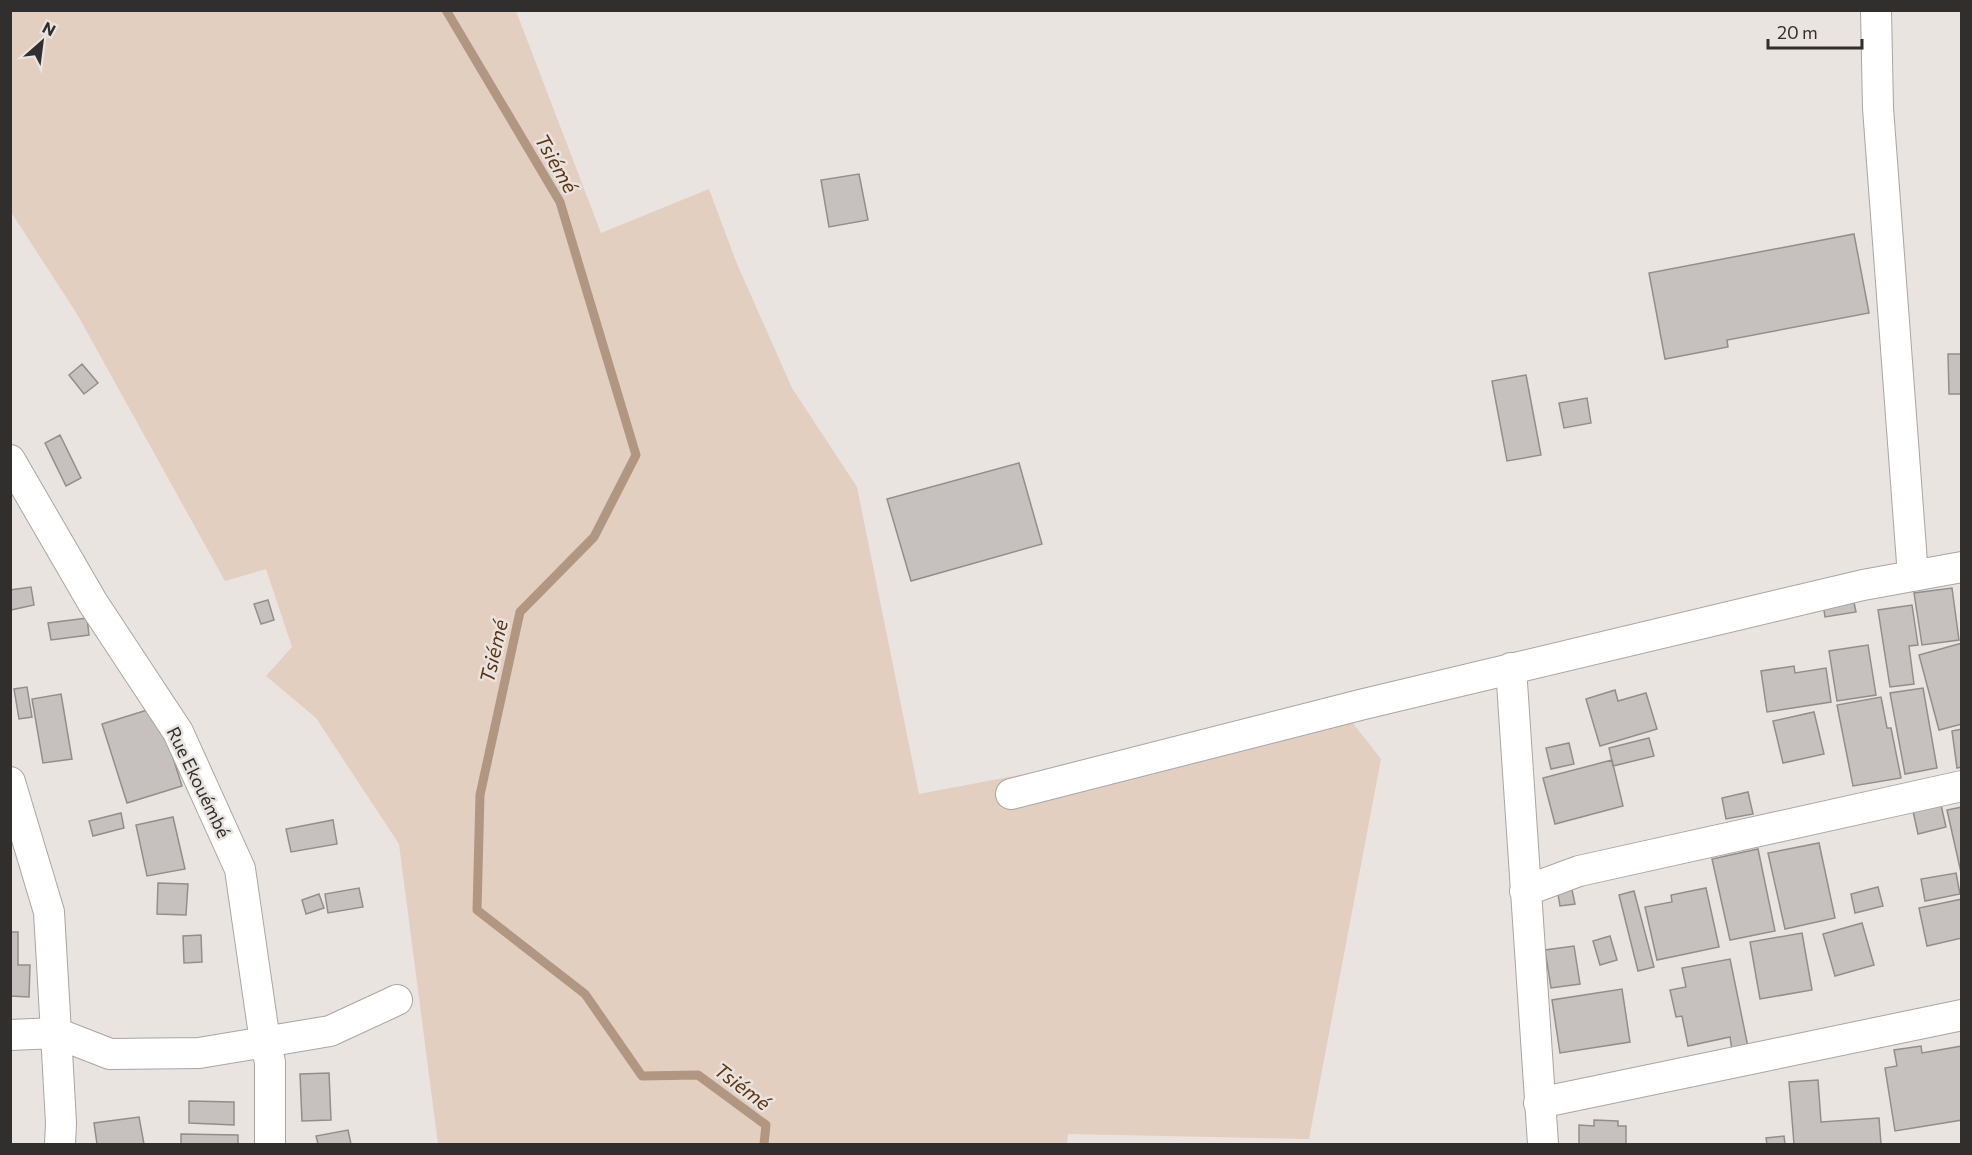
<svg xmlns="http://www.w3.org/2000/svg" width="1972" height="1155" font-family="Commissioner,sans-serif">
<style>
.green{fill:#e2cfc0}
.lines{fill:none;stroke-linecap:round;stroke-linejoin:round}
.stream{stroke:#b19782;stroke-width:9}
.building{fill:#c6c1be;stroke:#938e8b;stroke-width:1.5}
.street-casing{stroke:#aaa5a2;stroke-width:32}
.street{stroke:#fff;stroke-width:30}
.labels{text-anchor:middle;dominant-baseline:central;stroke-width:5;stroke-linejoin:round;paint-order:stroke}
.street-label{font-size:18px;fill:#312f2e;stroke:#e9e4e0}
.water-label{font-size:20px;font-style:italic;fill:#5c3611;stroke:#e9e4e0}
</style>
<rect width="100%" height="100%" fill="#e9e4e0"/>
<path class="green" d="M11,11H516L601,233L709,189L737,264L792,388L857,487L919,794L1345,713L1381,759L1309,1139L1068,1134L1067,1144H438L399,844L316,718L266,676L292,647L266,569L225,581L77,314L11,212Z"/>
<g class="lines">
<path class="stream" d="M446,10L560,202L636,455L594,537L520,612L480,795L477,910L585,994L642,1076L698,1075L766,1125L764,1144"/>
</g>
<path class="building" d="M859,174L868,220L829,227L821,180Z
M1854,234L1869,313L1727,340L1728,347L1665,359L1649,273Z
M1948,354H1962V394H1949Z
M82,364L98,383L84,394L69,375Z
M1526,375L1541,455L1507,461L1492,381Z
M1587,398L1591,423L1564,428L1559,403Z
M60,435L81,478L66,486L45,443Z
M1019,463L1042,544L911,581L887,499Z
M31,587L34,605L11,610L10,590Z
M1952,588L1959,640L1922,645L1914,593Z
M1853,598L1856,612L1825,617L1823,603Z
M268,600L274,620L261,624L254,604Z
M1912,605L1918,645L1909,646L1914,684L1890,687L1878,610Z
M87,618L89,635L51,640L48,623Z
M1962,643V724L1939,730L1919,655Z
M1868,645L1876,695L1837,701L1829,651Z
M1794,666L1795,673L1826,668L1831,702L1767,712L1761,671Z
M27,687L32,717L19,719L14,689Z
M1923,688L1937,768L1905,774L1890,693Z
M1615,690L1618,701L1646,693L1657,729L1600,746L1586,699Z
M61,694L72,759L43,763L32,699Z
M1881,697L1887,728H1891L1901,778L1853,786L1837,705Z
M157,707L182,786L127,803L102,724Z
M1814,712L1824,754L1783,763L1773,721Z
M1962,729V767L1957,768L1952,731Z
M1649,738L1654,756L1613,766L1609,748Z
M1569,743L1574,764L1551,769L1546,748Z
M1612,760L1623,806L1555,824L1543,778Z
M1748,792L1753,814L1726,819L1722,798Z
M1941,805L1946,827L1918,834L1913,811Z
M1962,807V877L1947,810Z
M121,813L124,828L93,836L89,821Z
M173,817L185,869L147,876L136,825Z
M333,820L337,844L291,852L286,829Z
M1819,843L1835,918L1785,929L1768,853Z
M1758,849L1775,931L1730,940L1712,859Z
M1956,873L1960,894L1925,901L1921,879Z
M158,883L188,884L186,915L157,914Z
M1571,885L1575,904L1560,906L1557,888Z
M1878,887L1883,906L1855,913L1851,894Z
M359,888L363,907L328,913L325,894Z
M1706,888L1719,947L1657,960L1645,907L1672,902L1671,895Z
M1634,891L1654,967L1638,971L1619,895Z
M319,894L324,908L306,914L302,900Z
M1962,899V938L1927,946L1919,908Z
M1862,923L1874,965L1835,976L1823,934Z
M10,932H18V965H30L29,997L10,996Z
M1802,933L1812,990L1760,999L1750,942Z
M201,935L202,962L184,963L183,936Z
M1610,936L1617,960L1600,965L1593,941Z
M1574,946L1580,984L1551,988L1545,950Z
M1730,959L1748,1047L1732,1050L1730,1037L1688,1046L1682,1016L1676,1017L1670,990L1686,987L1682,968Z
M1622,989L1630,1042L1560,1053L1552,1000Z
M1921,1046L1922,1053L1962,1046V1120L1895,1131L1885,1068L1897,1066L1894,1050Z
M329,1073L331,1120L302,1121L300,1074Z
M1818,1080L1821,1122L1879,1118L1881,1144H1794L1789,1082Z
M189,1101L234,1102V1125L189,1123Z
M139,1117L144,1144H97L94,1123Z
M1594,1120L1618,1121V1126H1626V1144H1579V1125L1594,1126Z
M348,1130L351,1144H318L316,1136Z
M181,1134L238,1135V1144H181Z
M1784,1136L1785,1144H1767L1766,1138Z"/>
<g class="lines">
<defs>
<path id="street" d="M1876,10L1878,108L1913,576
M10,460L93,603L178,732L240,869L265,1042L270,1062V1144
M1511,668L1543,1144
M10,782L49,912L56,1033L61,1123L60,1144
M1011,794L1364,704L1863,585L1962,567
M1525,891L1579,871L1962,786
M10,1035L56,1033L110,1054L199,1053L330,1031L397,1000
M1539,1103L1962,1015"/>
</defs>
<use href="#street" class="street-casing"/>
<use href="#street" class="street"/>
</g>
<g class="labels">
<g class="street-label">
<text transform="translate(199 782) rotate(64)">Rue Ekouémbé</text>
</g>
<g class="water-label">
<text transform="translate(557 163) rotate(60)">Tsiémé</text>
<text transform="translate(493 651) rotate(-77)">Tsiémé</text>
<text transform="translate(743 1086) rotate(37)">Tsiémé</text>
</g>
</g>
<rect width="1972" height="1155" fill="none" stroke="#312f2e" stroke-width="24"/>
<g transform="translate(42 42) rotate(28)" stroke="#e9e4e0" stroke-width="4.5" paint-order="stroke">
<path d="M0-4.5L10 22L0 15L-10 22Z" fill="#312f2e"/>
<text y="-9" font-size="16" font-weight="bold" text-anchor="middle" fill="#312f2e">N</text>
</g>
<path d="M1768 39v9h94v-9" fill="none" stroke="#312f2e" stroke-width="3"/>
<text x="1777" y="39" font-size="18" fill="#312f2e" stroke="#e9e4e0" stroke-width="4.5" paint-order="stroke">20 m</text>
</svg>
